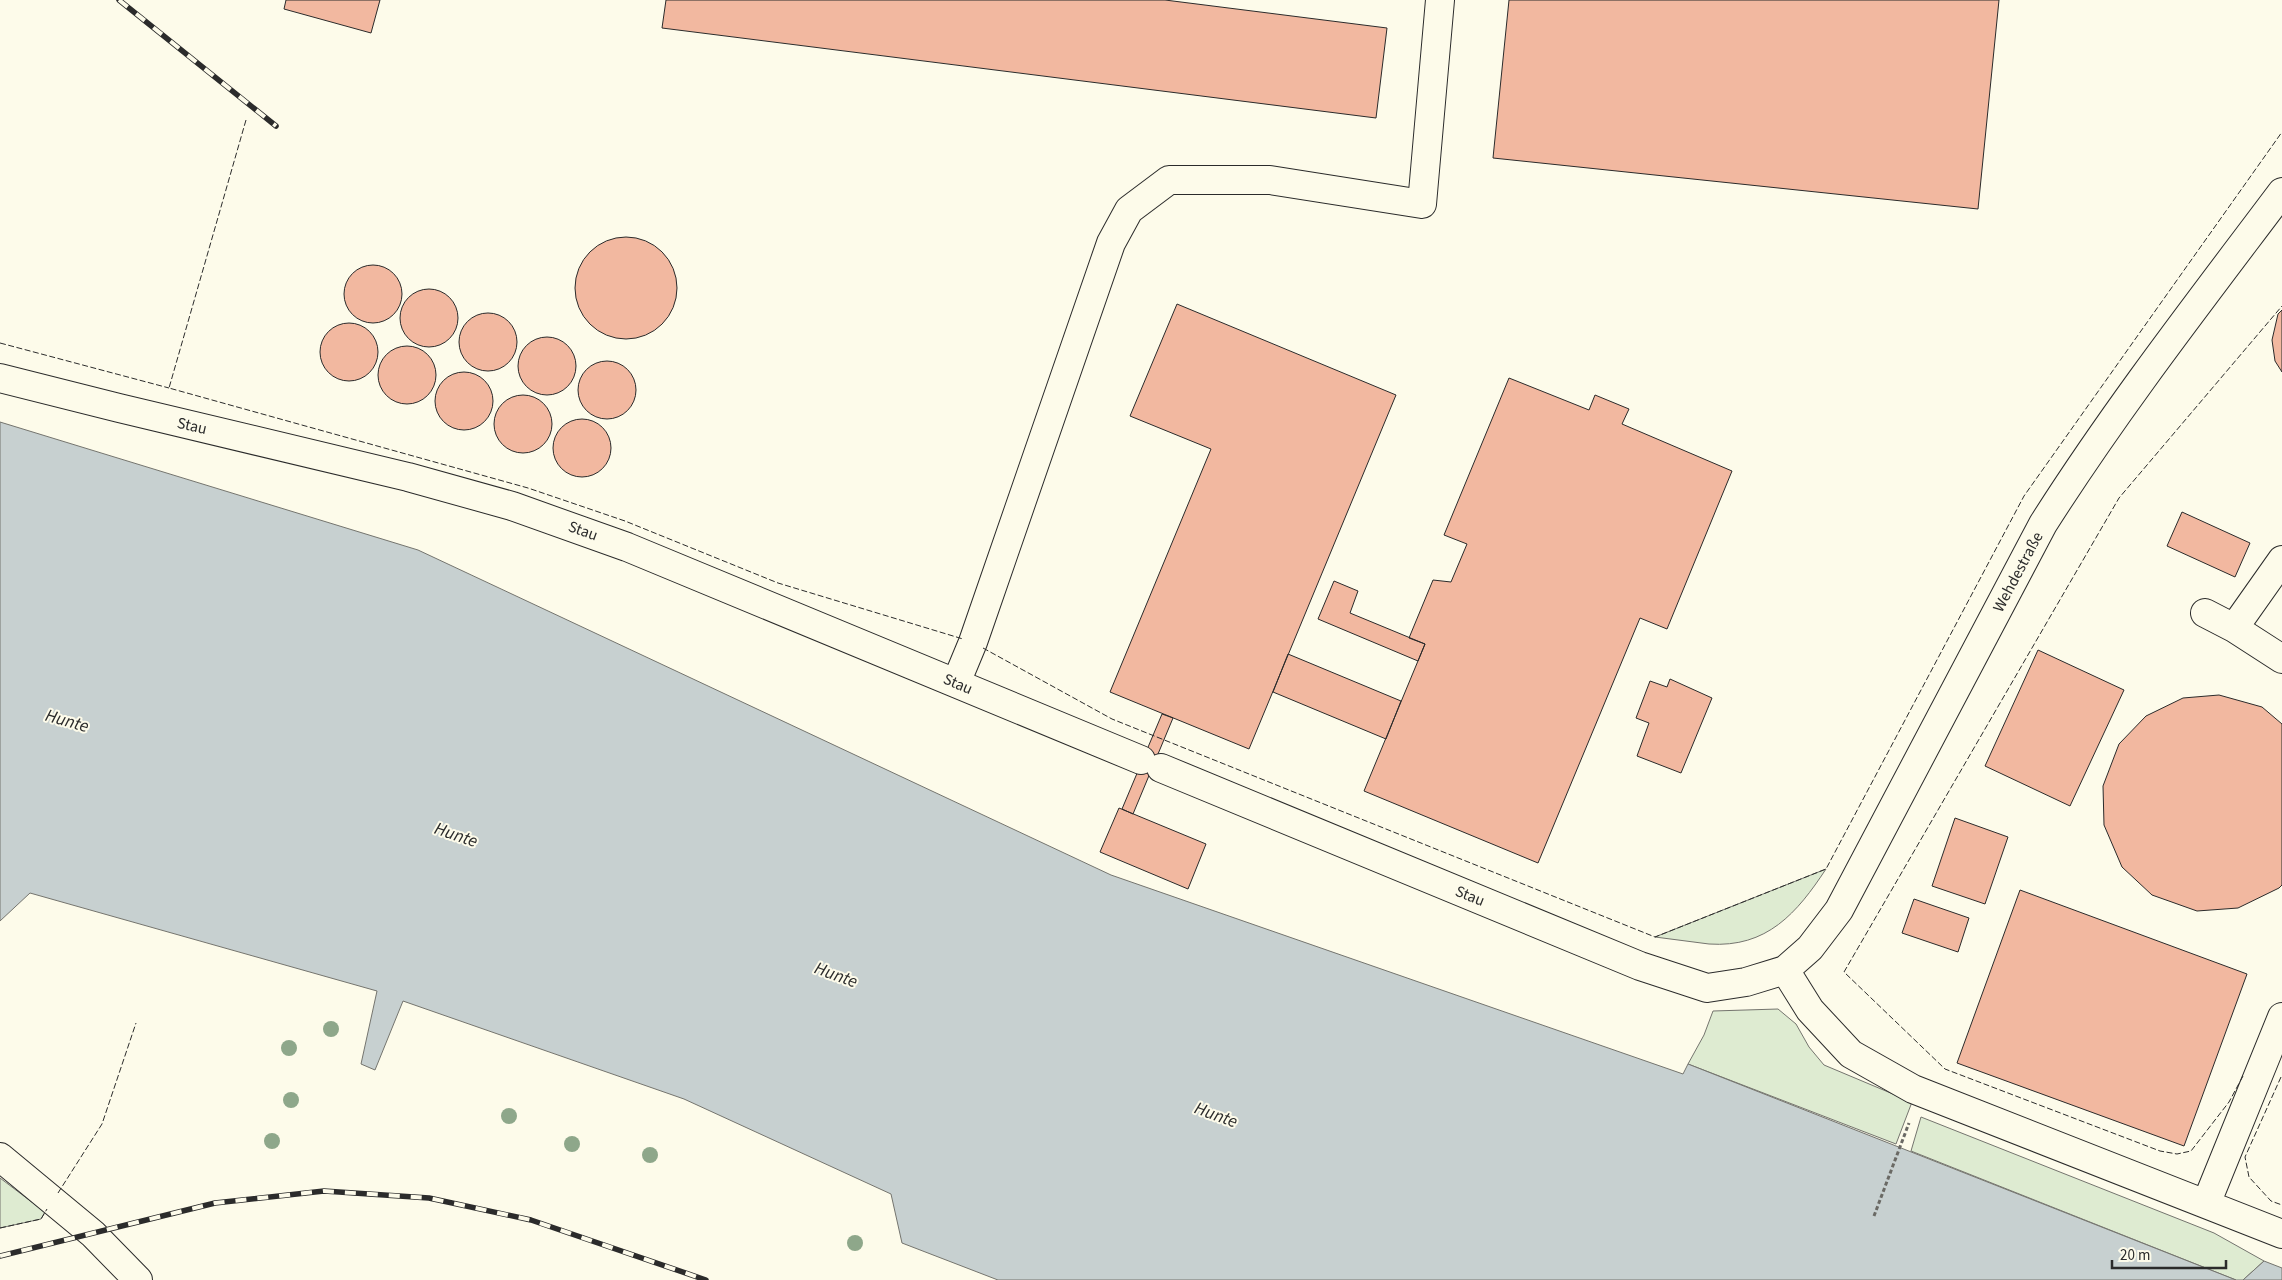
<svg xmlns="http://www.w3.org/2000/svg" width="2282" height="1280" font-family="'Source Sans 3',sans-serif">
<style>
.green{fill:#deebd1;stroke:#74746e}
.water{fill:#c7d0d0;stroke:#74746e}
.building{fill:#f2b8a0;stroke:#2b2b2b}
.lines{fill:none;stroke-linecap:round;stroke-linejoin:round}
.minor-casing{stroke:#2b2b2b;stroke-width:30}
.path{stroke:#6a6964;stroke-width:3;stroke-dasharray:4 2.5;stroke-linecap:butt}
.minor{stroke:#fdfbea;stroke-width:28}
.rail-casing{stroke:#2b2b2b;stroke-width:5.5}
.rail{stroke:#fdfbea;stroke-width:4;stroke-dasharray:11;stroke-linecap:butt}
.fence{stroke:#2b2b2b;stroke-width:1;stroke-dasharray:6 2.5;stroke-linecap:butt}
.tree{fill:#8ea78a}
.labels{text-anchor:middle;dominant-baseline:central;stroke-width:4;stroke-linejoin:round;paint-order:stroke}
.street-label{font-size:16px;fill:#2b2b2b;stroke:#fdfbea}
.water-label{font-size:18px;font-style:italic;fill:#2b2b2b;stroke:#fdfbea}
</style>
<rect width="100%" height="100%" fill="#fdfbea"/>
<path class="green" d="M1826,869C1797,913 1767,948 1709,944C1691,942 1673,939 1655,937Z
M1778,1009L1796,1024L1809,1047L1824,1065L1912,1102L1896,1144L1688,1064L1704,1035L1713,1011Z
M1921,1117L2214,1233L2264,1261L2243,1280H2236L1911,1151Z
M0,1178L45,1212L41,1219L0,1228Z"/>
<path class="water" d="M0,422L418,550L1111,875L1683,1074L1688,1064L2236,1280H998L902,1243L891,1194L684,1099L403,1001L375,1070L361,1064L377,991L30,893L0,921Z
M2264,1261L2282,1268V1280H2243Z"/>
<path class="building" d="M286,0H380L371,33L284,9Z
M666,0H1165L1387,28L1376,118L662,28Z
M1509,0H1999L1978,209L1493,158Z
M575 288a51 51 0 1 1 102 0a51 51 0 1 1-102 0Z
M344 294a29 29 0 1 1 58 0a29 29 0 1 1-58 0Z
M400 318a29 29 0 1 1 58 0a29 29 0 1 1-58 0Z
M1177,304L1396,395L1249,749L1110,692L1211,449L1130,416Z
M2282,310V372L2275,361L2272,340L2278,314Z
M459 342a29 29 0 1 1 58 0a29 29 0 1 1-58 0Z
M320 352a29 29 0 1 1 58 0a29 29 0 1 1-58 0Z
M518 366a29 29 0 1 1 58 0a29 29 0 1 1-58 0Z
M378 375a29 29 0 1 1 58 0a29 29 0 1 1-58 0Z
M578 390a29 29 0 1 1 58 0a29 29 0 1 1-58 0Z
M435 401a29 29 0 1 1 58 0a29 29 0 1 1-58 0Z
M1509,378L1589,410L1595,395L1629,409L1622,424L1732,471L1667,629L1640,618L1538,863L1364,791L1425,644L1409,638L1433,580L1451,582L1467,544L1444,535Z
M494 424a29 29 0 1 1 58 0a29 29 0 1 1-58 0Z
M553 448a29 29 0 1 1 58 0a29 29 0 1 1-58 0Z
M2182,512L2250,543L2235,577L2167,546Z
M1334,581L1358,591L1350,613L1425,644L1418,661L1318,619Z
M2038,650L2124,690L2070,806L1985,766Z
M1288,654L1401,701L1386,739L1273,692Z
M1670,679L1712,698L1681,773L1637,756L1649,723L1636,718L1650,681L1667,687Z
M2219,695L2262,707L2282,724V885L2279,888L2238,908L2197,911L2152,895L2122,867L2104,825L2103,786L2119,744L2146,716L2183,698Z
M1162,714L1173,718L1133,814L1122,809Z
M1119,808L1206,844L1188,889L1100,852Z
M1955,818L2008,837L1985,904L1932,886Z
M2020,890L2247,974L2184,1146L1957,1063Z
M1914,899L1969,918L1958,952L1902,933Z"/>
<g class="lines">
<defs>
<path id="minor" d="M0,378L119,408L408,477L512,506L627,547L1141,760
M2205,613L2234,628L2282,659
M2234,628L2282,560
M956,683L973,642L1111,243L1129,210L1169,180H1270L1422,204L1440,0
M1161,768L1640,966L1707,988L1746,982L1785,970L1810,948L1839,910L2043,524C2116,409 2200,301 2282,192
M1785,970L1810,1010L1851,1054L1913,1089L2282,1234
M0,1157L93,1234L138,1280
M2206,1204L2282,1017"/>
</defs>
<use href="#minor" class="minor-casing"/>
<path class="path" d="M1874,1216L1909,1123"/>
<use href="#minor" class="minor"/>
<defs>
<path id="rail" d="M119,0L276,126
M0,1256L215,1203L324,1191L429,1198L531,1220L706,1280"/>
</defs>
<use href="#rail" class="rail-casing"/>
<use href="#rail" class="rail"/>
<path class="fence" d="M246,120L169,388L528,488L625,521L778,583L963,639
M0,343L169,388
M983,648L1112,719L1655,937L1826,869L2024,496L2282,132
M2243,1076L2229,1102L2191,1151L2177,1154L2160,1151L1945,1069L1844,972L2119,498L2282,306
M2281,1077L2245,1157L2249,1177L2271,1201L2282,1205
M58,1193L102,1124L136,1023
M0,1228L41,1219L47,1209"/>
</g>
<g class="tree">
<circle cx="331" cy="1029" r="8"/>
<circle cx="289" cy="1048" r="8"/>
<circle cx="291" cy="1100" r="8"/>
<circle cx="509" cy="1116" r="8"/>
<circle cx="272" cy="1141" r="8"/>
<circle cx="572" cy="1144" r="8"/>
<circle cx="650" cy="1155" r="8"/>
<circle cx="855" cy="1243" r="8"/>
</g>
<g class="labels">
<g class="street-label">
<text transform="translate(192 426) rotate(13)">Stau</text>
<text transform="translate(583 531) rotate(20)">Stau</text>
<text transform="translate(2018 572) rotate(-62)">Wehdestraße</text>
<text transform="translate(958 684) rotate(23)">Stau</text>
<text transform="translate(1470 896) rotate(22)">Stau</text>
</g>
<g class="water-label">
<text transform="translate(67 721) rotate(16)">Hunte</text>
<text transform="translate(456 835) rotate(19)">Hunte</text>
<text transform="translate(836 975) rotate(20)">Hunte</text>
<text transform="translate(1216 1115) rotate(20)">Hunte</text>
</g>
</g>
<path d="M2112 1260v8h114v-8" fill="none" stroke="#2b2b2b" stroke-width="2.5"/>
<text x="2120" y="1260" font-size="15" fill="#2b2b2b" stroke="#fdfbea" stroke-width="4" paint-order="stroke">20 m</text>
</svg>
